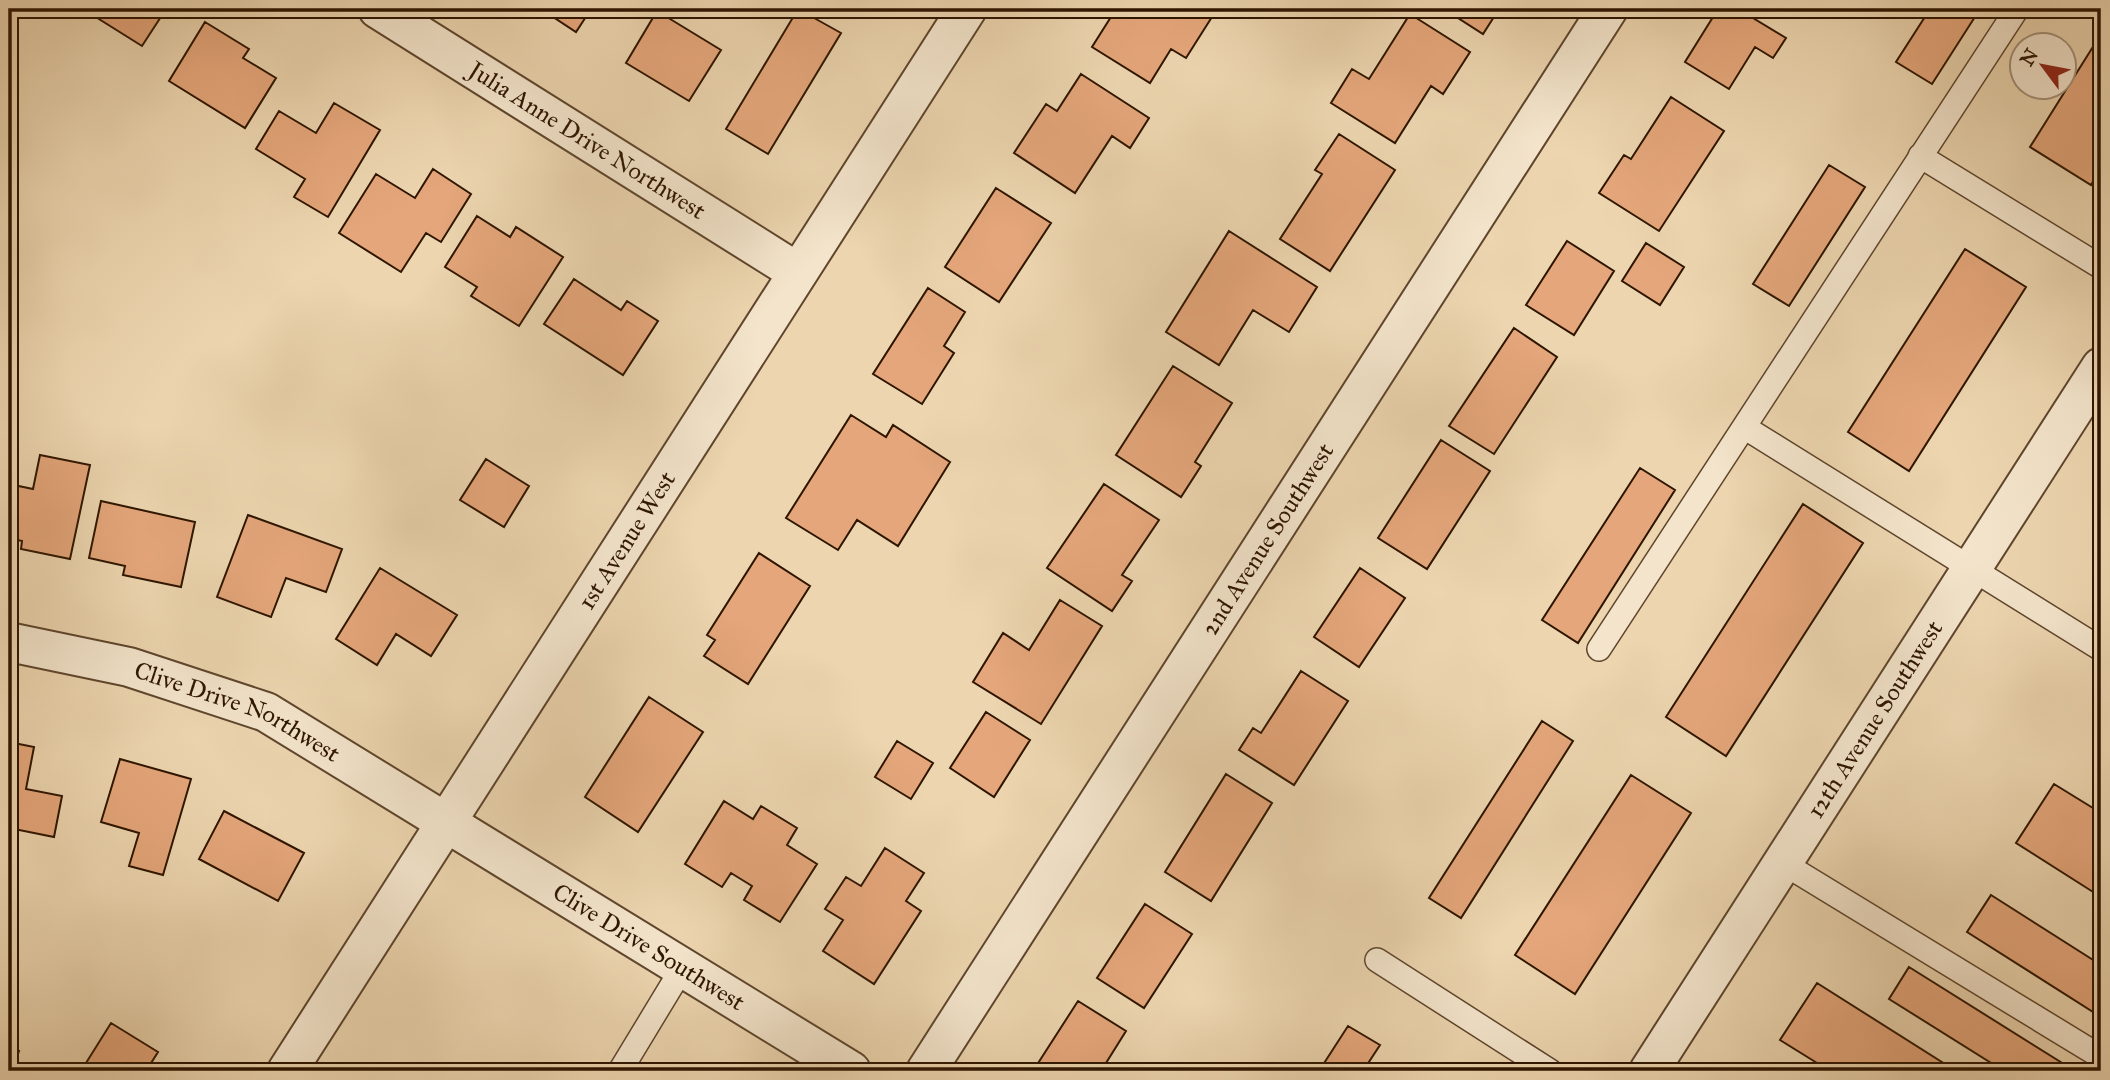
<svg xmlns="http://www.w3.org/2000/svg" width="2110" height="1080" font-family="'IM FELL Great Primer',serif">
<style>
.building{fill:#e4a67a;stroke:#2e1500;stroke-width:2}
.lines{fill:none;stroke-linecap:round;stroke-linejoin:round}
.service-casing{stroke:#5e452c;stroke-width:26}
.minor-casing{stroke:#5e452c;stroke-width:42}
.tertiary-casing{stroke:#5e452c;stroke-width:42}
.service{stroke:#f3e4cb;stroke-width:23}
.minor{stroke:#f3e4cb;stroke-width:38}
.tertiary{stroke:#f3e4cb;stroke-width:38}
.labels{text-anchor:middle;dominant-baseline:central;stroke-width:6;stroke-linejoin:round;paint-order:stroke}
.street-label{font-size:24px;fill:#2e1500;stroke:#f3e4cb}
</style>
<rect width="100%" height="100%" fill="#ecd5af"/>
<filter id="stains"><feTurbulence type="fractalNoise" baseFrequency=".00286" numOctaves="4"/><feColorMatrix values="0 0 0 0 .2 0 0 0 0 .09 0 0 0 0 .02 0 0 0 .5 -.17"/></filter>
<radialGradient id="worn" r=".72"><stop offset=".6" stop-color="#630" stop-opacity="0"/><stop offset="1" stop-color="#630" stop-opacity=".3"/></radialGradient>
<path class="building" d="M83,9H166L142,46Z
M541,9H591L576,32Z
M798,9L841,33L768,154L726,129Z
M1116,9H1217L1186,58L1171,49L1150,83L1092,47Z
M1444,9H1499L1483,34Z
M1718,9H1738L1786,38L1773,58L1755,47L1729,89L1685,62Z
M1930,9H1980L1932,84L1896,62Z
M657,11L721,50L689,101L626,63Z
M1410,14L1470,52L1443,94L1431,86L1395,143L1331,103L1352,69L1369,79Z
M205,22L249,49L243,58L276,78L245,128L169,81Z
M2101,34V168L2091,185L2030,147Z
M1081,74L1149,118L1130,148L1112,136L1075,193L1014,153L1046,104L1057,111Z
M1671,97L1724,131L1659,231L1599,193L1624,155L1631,159Z
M334,103L380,130L328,217L294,197L305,179L256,149L279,111L316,133Z
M1339,134L1395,170L1330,271L1280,239L1322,174L1315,170Z
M1829,165L1865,187L1789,306L1753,284Z
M433,169L471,194L441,242L426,233L401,272L339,233L376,174L415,198Z
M996,188L1051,223L999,302L945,267Z
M477,216L510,237L516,227L563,257L519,326L471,296L477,287L445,267Z
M1229,231L1317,287L1289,332L1253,310L1219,365L1166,332Z
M1567,241L1614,271L1574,335L1526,305Z
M1646,243L1684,267L1660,305L1622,281Z
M1965,249L2026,287L1909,471L1848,432Z
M574,279L621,310L627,301L658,321L623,375L544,324Z
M928,288L965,312L944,346L954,353L922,404L873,374Z
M1514,328L1557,357L1494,454L1449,426Z
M1173,366L1232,403L1195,462L1201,466L1181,497L1116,455Z
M851,415L886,437L893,425L950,462L898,546L857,520L838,550L786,518Z
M1441,440L1490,471L1427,569L1378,538Z
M40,455L90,465L70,559L21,549L22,541L9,538V484L33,489Z
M486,459L529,486L504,527L460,500Z
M1640,468L1675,490L1578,643L1542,620Z
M1104,484L1159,520L1122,575L1132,581L1112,611L1047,568Z
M101,501L195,522L181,587L123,575L125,566L89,558Z
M1803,504L1863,543L1726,756L1666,717Z
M248,515L342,549L326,592L286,578L271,617L217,597Z
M759,553L810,586L748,684L704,656L715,640L707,635Z
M380,568L457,615L431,656L396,634L377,665L336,639Z
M1360,568L1405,598L1359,667L1314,637Z
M1060,600L1102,626L1041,724L973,682L1003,633L1029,650Z
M1301,671L1348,701L1294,785L1239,750L1253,728L1261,733Z
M649,697L703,732L638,832L585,797Z
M986,712L1030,740L994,797L950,768Z
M1542,721L1573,741L1461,918L1429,898Z
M897,741L933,763L911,799L875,777Z
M9,742L34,747L26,789L62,796L54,837L9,828Z
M120,759L191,779L163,875L129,866L139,833L101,822Z
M1226,774L1272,803L1211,901L1165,872Z
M1631,775L1691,813L1575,994L1515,955Z
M2054,784L2101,813V897L2016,843Z
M724,801L753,819L761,806L797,828L787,845L817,864L780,922L744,900L752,886L731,873L722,887L685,864Z
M224,811L304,853L278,901L199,859Z
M885,848L924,873L906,901L921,911L874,984L823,951L843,920L825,909L846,877L861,886Z
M1991,895L2101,965V1017L1967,932Z
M1145,904L1192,934L1144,1008L1097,978Z
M1909,967L2075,1071H2004L1889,999Z
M1817,983L1956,1071H1830L1780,1040Z
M1078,1001L1126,1031L1101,1071H1033Z
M111,1023L158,1052L146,1071H81Z
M1348,1026L1380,1045L1363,1071H1319Z
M9,1048L19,1051L12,1071H9Z"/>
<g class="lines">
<defs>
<path id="service" d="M1920,156L2101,267
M1744,427L2101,649
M1599,649L2017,9
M1783,863L2101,1057
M1377,960L1550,1071
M620,1071L683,967"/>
<g id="minor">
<path id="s1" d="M378,9L797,272"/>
<path id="s2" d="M9,642L129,667L266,712L851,1071"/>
<path id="s3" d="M926,1071L1608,9"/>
</g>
<g id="tertiary">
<path id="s4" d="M287,1071L967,9"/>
<path id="s5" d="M1649,1071L2101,367"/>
</g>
</defs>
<use href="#service" class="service-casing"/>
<use href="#minor" class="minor-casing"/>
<use href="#tertiary" class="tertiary-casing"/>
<use href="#service" class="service"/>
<use href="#minor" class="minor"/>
<use href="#tertiary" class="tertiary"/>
</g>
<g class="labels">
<g class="street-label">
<text stroke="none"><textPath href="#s1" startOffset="247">Julia Anne Drive Northwest</textPath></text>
<text stroke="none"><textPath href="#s4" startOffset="630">1st Avenue West</textPath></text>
<text stroke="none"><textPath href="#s3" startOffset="632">2nd Avenue Southwest</textPath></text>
<text stroke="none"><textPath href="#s2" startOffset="240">Clive Drive Northwest</textPath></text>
<text stroke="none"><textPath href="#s5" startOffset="418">12th Avenue Southwest</textPath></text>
<text stroke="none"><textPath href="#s2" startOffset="716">Clive Drive Southwest</textPath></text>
</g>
</g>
<rect width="2110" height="1080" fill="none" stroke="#ecd5af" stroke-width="35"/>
<rect x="10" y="10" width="2089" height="1059" fill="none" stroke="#2e1500" stroke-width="3.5"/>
<rect x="18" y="18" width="2075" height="1045" fill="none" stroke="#2e1500" stroke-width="2"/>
<g transform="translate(2043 66) rotate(302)"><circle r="33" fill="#f3e4cb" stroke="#a4917a" stroke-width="2"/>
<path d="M0-5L12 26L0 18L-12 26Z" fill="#8f2418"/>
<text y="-10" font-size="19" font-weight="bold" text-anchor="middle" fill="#2e1500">N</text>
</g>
<rect width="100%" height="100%" filter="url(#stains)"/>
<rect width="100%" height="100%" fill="url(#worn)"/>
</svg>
